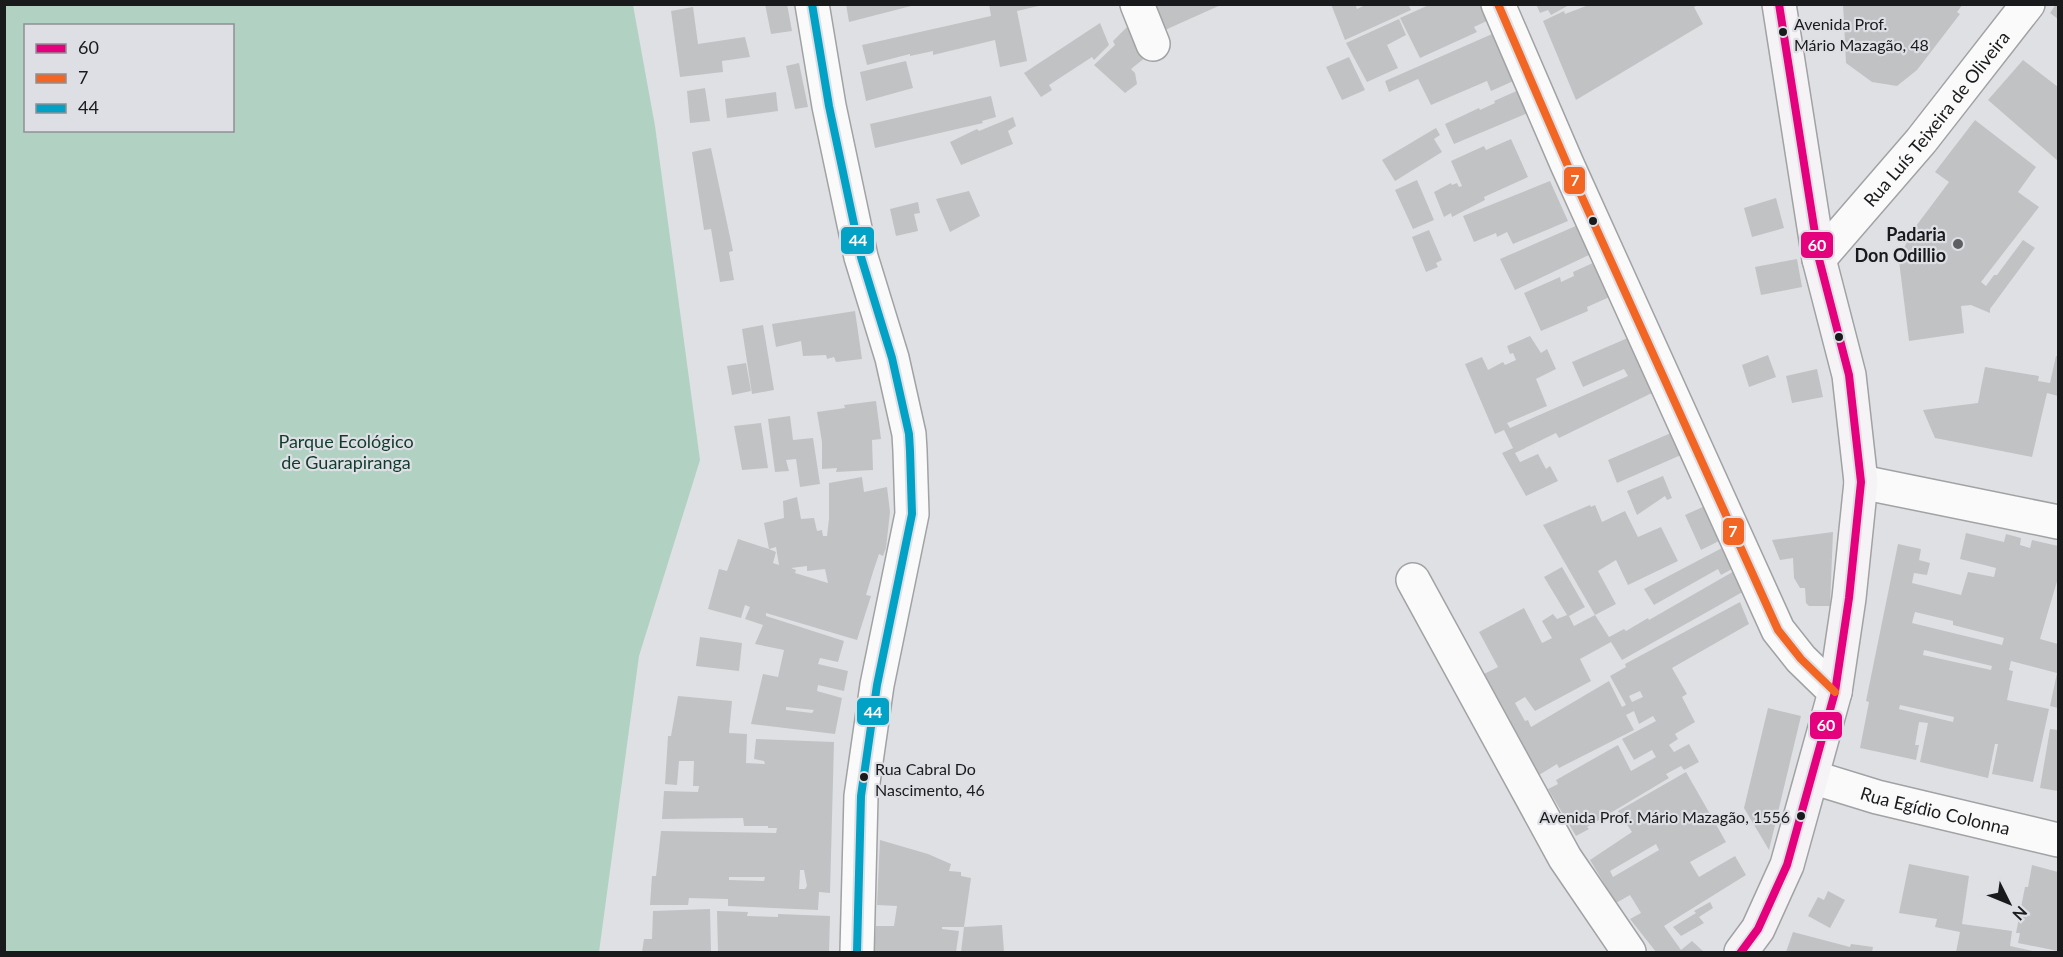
<svg xmlns="http://www.w3.org/2000/svg" width="2063" height="957" font-family="Lato,sans-serif">
<style>
.green{fill:#b1d1c3;fill-rule:evenodd}
.building{fill:#c1c2c4;fill-rule:evenodd}
.lines{fill:none;stroke-linecap:round;stroke-linejoin:round}
.street-casing{stroke:#a1a2a4;stroke-width:36}
.secondary-casing{stroke:#a1a2a4;stroke-width:36}
.street{stroke:#fafafb;stroke-width:33}
.secondary{stroke:#f5f3f5;stroke-width:33}
.bus-1-casing{stroke:#dedfe4;stroke-width:12}
.bus-2-casing{stroke:#dedfe4;stroke-width:12}
.bus-3-casing{stroke:#dedfe4;stroke-width:12}
.bus-1{stroke:#e5007d;stroke-width:8}
.bus-2{stroke:#f26522;stroke-width:8}
.bus-3{stroke:#01a2c5;stroke-width:8}
.bus-dot{fill:#191a1b;stroke:#dedfe4;stroke-width:2}
.poi-dot{fill:#5e5f61;stroke:#dedfe4;stroke-width:2}
.labels{text-anchor:middle;dominant-baseline:central;stroke-width:4.5;stroke-linejoin:round;paint-order:stroke}
.bus-label{font-size:16px;fill:#191a1b;stroke:#dedfe4;text-anchor:start}
.street-label{font-size:18px;fill:#191a1b;stroke:#dedfe4}
.poi-label{font-size:18px;font-weight:bold;fill:#191a1b;stroke:#dedfe4;text-anchor:end}
.park-label{font-size:18px;fill:#103d2b;stroke:#dedfe4}
.line-badge{stroke:#dedfe4;stroke-width:2}
.badge-label{font-size:16px;text-anchor:middle;font-weight:bold;fill:#fff}
</style>
<rect width="100%" height="100%" fill="#dfe0e3"/>
<path class="green" d="M5,4L633,5L655,126L700,460L639,656L599,952H5ZM26,26H232V130H26Z"/>
<path class="building" d="M765,4H787L792,31L771,34Z
M846,4H915V5L849,22Z
M989,4H1047L1017,11L1027,61L1000,67L995,40L933,55V51L910,56V54L867,65L862,45L991,16Z
M1156,4H1223L1165,30L1151,7Z
M1331,4H1355L1357,9L1367,4H1408L1411,10L1345,40Z
M1431,4H1487L1493,18L1474,27L1477,32L1420,58L1400,18Z
M1536,4H1571L1551,15L1548,10L1540,13Z
M1585,4H1700L1694,7L1703,24L1576,100L1543,21L1564,11L1565,14L1586,6Z
M1843,4H1963L1957,12L1960,14L1917,70L1897,86L1872,82L1846,63Z
M2056,4H2058V19L2050,13Z
M693,7L698,44L745,37L750,57L722,61L723,72L680,77L671,11Z
M1399,19L1406,35L1387,45L1398,68L1367,82L1346,43Z
M1100,23L1109,45L1094,60L1092,57L1049,85L1052,90L1041,97L1024,73Z
M1127,27L1137,40L1146,57L1131,69L1135,73L1137,84L1125,93L1094,65L1115,45L1113,41Z
M1499,31L1520,78L1491,91L1487,81L1431,105L1418,79L1389,92L1385,81Z
M1349,57L1365,90L1342,100L1326,67Z
M2023,60L2058,87V161L1988,100Z
M906,61L913,88L866,101L860,72Z
M799,63L808,107L795,109L786,66Z
M1530,85L1540,108L1454,144L1445,124L1479,108L1480,110L1495,103L1494,101Z
M705,88L710,121L690,123L687,91Z
M776,92L778,111L727,118L725,99Z
M991,96L996,117L982,121L983,123L875,148L870,124Z
M1013,117L1016,126L1008,131L1013,144L961,165L950,142L977,129L979,131Z
M1975,120L2036,167L2018,192L2039,207L1981,282L1986,286L1994,275H1997L2023,240L2035,248L1990,309V313L1971,305L1961,306L1964,333L1909,341L1899,261L1910,234L1949,182L1935,172Z
M1436,128L1440,135L1434,139L1442,152L1395,181L1382,160Z
M1511,139L1528,177L1484,197L1485,200L1452,217L1451,213L1444,217L1434,192L1451,183L1452,185L1457,183L1459,187L1462,186L1451,161L1484,146L1486,150Z
M711,148L733,251L729,252L734,280L720,282L711,229L704,230L692,152Z
M1417,180L1434,220L1413,229L1395,190Z
M1550,181L1568,221L1513,244L1507,232L1497,237L1496,233L1474,242L1463,216Z
M969,191L980,216L950,232L936,199Z
M1776,198L1784,228L1752,237L1744,208Z
M918,202L920,213L914,214L918,231L896,236L890,209Z
M1578,225L1591,254L1515,290L1500,259Z
M1429,230L1442,260L1436,263L1438,267L1426,272L1412,237Z
M1797,259L1802,287L1761,295L1755,267Z
M1595,262L1614,295L1587,307L1588,311L1541,331L1524,293L1560,277L1561,282L1574,276L1573,272Z
M855,311L862,359L836,362L834,357L827,359L826,355L803,356L801,341L776,347L772,324Z
M763,325L774,390L752,394L742,329Z
M1530,336L1541,353L1547,349L1556,369L1536,379L1547,406L1507,423L1510,428L1628,376L1624,369L1583,387L1572,362L1630,337L1654,392L1559,438L1556,433L1515,453L1520,462L1538,454L1546,469L1550,466L1558,481L1526,496L1502,453L1513,448L1504,430L1495,434L1465,364L1482,357L1488,370L1503,362L1505,365L1516,360L1513,353L1510,354L1507,346Z
M1768,355L1776,377L1749,387L1742,365Z
M2056,356H2058V396L2047,393L2032,457L1935,438L1923,410L1978,403L1985,367L2039,376L2038,381L2050,383Z
M746,363L751,391L732,395L727,366Z
M1817,369L1823,397L1792,403L1786,376Z
M876,401L881,439L872,440L873,470L836,472L837,468L822,469V442L817,412L845,408L844,405Z
M790,416L793,440L813,438L820,484L800,487L796,459L786,460L789,471L775,472L768,419Z
M761,423L768,468L742,470L734,426Z
M1671,433L1681,455L1617,483L1608,460Z
M1663,476L1672,498L1667,500L1665,496L1637,515L1627,491Z
M862,477L864,492L887,487L890,512L886,548L883,556L879,554L873,572L866,595L871,596L857,640L766,613V616L844,641L838,662L820,658L818,664L848,671L844,691L818,685L817,691L842,698L835,734L751,724L763,674L778,677L784,650L755,644L763,625L745,619L750,607L745,605L741,618L708,609L719,569L727,571L738,539L769,549L776,552L773,563L779,565L776,547L769,549L764,523L784,518L783,501L797,497L801,519L814,518L817,531L822,530L823,536H827L829,519V483ZM807,566V571L825,569L828,583L795,573L796,570L791,568ZM786,707L814,710L812,713L786,710Z
M1590,505L1591,507L1595,505L1602,522L1625,511L1638,537L1661,527L1678,561L1628,585L1616,560L1598,571L1616,604L1595,615L1609,637L1624,629L1626,631L1648,618L1649,620L1736,570L1746,590L1622,660L1611,642L1580,659L1591,681L1535,711L1525,697L1515,703L1525,721L1528,720L1531,727L1609,681L1622,707L1626,705L1610,676L1626,667L1625,664L1740,602L1749,624L1672,668L1687,694L1682,697L1695,722L1675,734L1678,739L1669,745L1674,752L1689,744L1699,762L1684,770L1681,766L1666,774L1669,778L1587,827L1589,829L1576,836L1548,789L1558,784L1556,780L1618,745L1631,771L1656,757L1652,750L1634,760L1622,739L1656,721L1653,716L1639,724L1634,711L1626,715L1634,730L1559,768L1557,764L1539,775L1480,676L1498,667L1479,632L1524,608L1542,643L1552,638L1542,621L1553,614L1557,619L1567,615L1544,577L1562,567L1585,607L1569,616L1574,626L1595,615L1543,525ZM1640,691L1643,697L1632,702L1629,696Z
M1705,506L1721,540L1701,550L1685,515Z
M1833,532L1830,606H1809L1806,603L1805,588H1800L1794,578L1793,558L1780,560L1772,540Z
M1966,533L2004,542L2006,534L2021,538L2020,545L2030,548L2032,540L2058,546V578L2040,639L2058,644V708L2050,706L2057,673L2011,661L2009,670L2013,671L2007,700L2049,709L2033,782L1992,774L1998,744H1995L1988,778L1920,762L1928,723L1919,722L1915,745H1919L1916,760L1860,748L1869,702L1866,701L1898,544L1921,549L1919,560L1930,563L1927,575L1914,573L1912,583L1961,595L1968,572L1994,577L1996,568L1960,559ZM1915,612L1953,621V625L2004,638L2002,645L1912,623ZM1924,650L1992,666L1991,670L1923,655ZM1900,705L1954,717L1953,722L1899,709Z
M1722,548L1732,569L1721,575L1718,569L1654,605L1644,589Z
M700,637L742,643L739,671L696,666Z
M678,696L732,701L729,733L747,734L746,763L765,764L764,761L754,759L756,739L834,742L830,893L819,892L818,910L728,906V899L689,898L688,905H650L652,876H656L661,831L776,833L777,828H768V826H744L743,818L662,819L664,791L698,792L699,786H693L694,761H679L677,785L665,784L668,736H671ZM800,870H804L807,886L805,889H799ZM729,877H765L764,881L729,880Z
M1768,708L1801,716L1769,850L1744,808Z
M2050,729L2058,730V791L2040,788Z
M1686,772L1726,842L1690,862L1699,877L1735,856L1746,875L1664,926L1681,950L1692,941L1704,952H1656L1630,919L1641,913L1630,895L1616,903L1590,860L1632,832L1618,811ZM1656,844L1659,850L1613,877L1610,871Z
M880,840L928,854L951,864L949,871L961,872V876L971,878L964,927H942V929L959,931L956,952H874L876,926H894L897,906L877,905Z
M1909,864L1969,876L1962,924L2012,931L2010,946L2037,952H1956L1960,932L1935,927L1937,919L1899,913Z
M2032,865L2058,872V951L2018,943L2020,933H2016L2025,887H2028Z
M1828,891L1845,900L1830,928L1808,916L1818,897L1824,900Z
M1710,902L1713,908L1699,917L1704,923L1681,936L1673,927L1696,913L1694,911Z
M710,909L711,952H642L644,939H652L653,911Z
M717,911L748,912L747,916L778,917V914L830,916L829,952H718Z
M1002,925L1004,952H961L964,927Z
M1793,932L1850,947L1851,944L1873,947L1872,952H1786Z"/>
<g class="lines">
<defs>
<g id="street">
<path d="M812,4L829,106L861,257L892,358L909,434L910,451L912,514L877,685L861,796L857,952"/>
<path d="M1137,4L1153,44"/>
<path d="M1498,4L1567,164L1778,630L1801,659L1835,692"/>
<path id="s1" d="M1819,259L1921,141L2028,4"/>
<path d="M1861,482L2058,522"/>
<path d="M1413,580L1565,858L1629,952"/>
<path id="s2" d="M1812,777L1877,797L2058,840"/>
</g>
<path id="secondary" d="M1741,952L1758,929L1787,865L1835,692L1849,598L1861,482L1849,375L1819,259L1779,4"/>
</defs>
<use href="#street" class="street-casing"/>
<use href="#secondary" class="secondary-casing"/>
<use href="#street" class="street"/>
<use href="#secondary" class="secondary"/>
<defs>
<path id="bus-1" d="M1741,952L1758,929L1787,865L1835,692L1849,598L1861,482L1849,375L1819,259L1779,4"/>
<path id="bus-2" d="M1498,4L1567,164L1778,630L1801,659L1835,692"/>
<path id="bus-3" d="M812,4L829,106L861,257L892,358L909,434L910,451L912,514L877,685L861,796L857,952"/>
</defs>
<use href="#bus-1" class="bus-1-casing"/>
<use href="#bus-2" class="bus-2-casing"/>
<use href="#bus-3" class="bus-3-casing"/>
<use href="#bus-1" class="bus-1"/>
<use href="#bus-2" class="bus-2"/>
<use href="#bus-3" class="bus-3"/>
</g>
<g class="bus-dot">
<circle cx="1783" cy="32" r="5"/>
<circle cx="1593" cy="221" r="5"/>
<circle cx="1839" cy="337" r="5"/>
<circle cx="864" cy="777" r="5"/>
<circle cx="1801" cy="816" r="5"/>
</g>
<circle class="poi-dot" cx="1958" cy="244" r="6"/>
<g class="labels">
<g class="bus-label">
<text x="1794" y="23">Avenida Prof.<tspan x="1794" dy="21">Mário Mazagão, 48</tspan></text>
<text x="875" y="768">Rua Cabral Do<tspan x="875" dy="21">Nascimento, 46</tspan></text>
<text x="1790" y="816" text-anchor="end">Avenida Prof. Mário Mazagão, 1556</text>
</g>
<g class="street-label">
<text stroke="none"><textPath href="#s1" startOffset="183">Rua Luís Teixeira de Oliveira</textPath></text>
<text stroke="none"><textPath href="#s2" startOffset="128">Rua Egídio Colonna</textPath></text>
</g>
<g class="poi-label">
<text x="1946" y="234">Padaria<tspan x="1946" dy="21">Don Odillio</tspan></text>
</g>
<g class="park-label">
<text x="346" y="441">Parque Ecológico<tspan x="346" dy="21">de Guarapiranga</tspan></text>
</g>
</g>
<g class="line-badge">
<rect x="1563" y="166" width="23" height="29" rx="6" fill="#f26522"/>
<rect x="840" y="226" width="35" height="29" rx="6" fill="#01a2c5"/>
<rect x="1800" y="231" width="34" height="28" rx="6" fill="#e5007d"/>
<rect x="1722" y="517" width="23" height="29" rx="6" fill="#f26522"/>
<rect x="856" y="697" width="34" height="29" rx="6" fill="#01a2c5"/>
<rect x="1809" y="711" width="34" height="29" rx="6" fill="#e5007d"/>
</g>
<g class="badge-label">
<text x="1575" y="186">7</text>
<text x="858" y="246">44</text>
<text x="1817" y="251">60</text>
<text x="1733" y="537">7</text>
<text x="873" y="718">44</text>
<text x="1826" y="731">60</text>
</g>
<rect width="2063" height="957" fill="none" stroke="#191a1b" stroke-width="12"/>
<rect x="24" y="24" width="210" height="108" fill="#dedfe4" stroke="#8f9094" stroke-width="1.5"/>
<rect x="36" y="44" width="30" height="9" fill="#e5007d" stroke="#8f9094" stroke-width="1.5"/>
<text x="78" y="54" font-size="18" fill="#191a1b">60</text>
<rect x="36" y="74" width="30" height="9" fill="#f26522" stroke="#8f9094" stroke-width="1.5"/>
<text x="78" y="84" font-size="18" fill="#191a1b">7</text>
<rect x="36" y="104" width="30" height="9" fill="#01a2c5" stroke="#8f9094" stroke-width="1.5"/>
<text x="78" y="114" font-size="18" fill="#191a1b">44</text>
<g transform="translate(2009 903) rotate(133)" stroke="#dedfe4" stroke-width="4.5" paint-order="stroke">
<path d="M0-4.5L10 22L0 15L-10 22Z" fill="#191a1b"/>
<text y="-9" font-size="16" font-weight="bold" text-anchor="middle" fill="#191a1b">N</text>
</g>
</svg>
